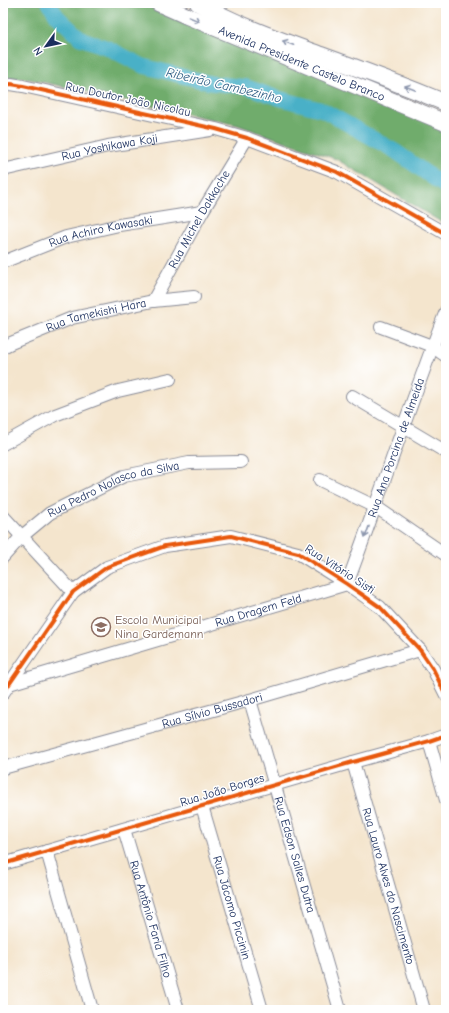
<svg xmlns="http://www.w3.org/2000/svg" width="449" height="1013" font-family="'Comic Neue',sans-serif">
<style>
.forest{fill:#6fac6c;stroke:#456e65}
.lines{fill:none;stroke-linecap:round;stroke-linejoin:round}
.river{stroke:#48b0c7;stroke-width:15}
.minor-casing{stroke:#888a96;stroke-width:14}
.major-casing{stroke:#888a96;stroke-width:18}
.minor{stroke:#fff;stroke-width:12}
.major{stroke:#fff;stroke-width:16}
.cycleway-casing{stroke:#fff;stroke-width:6}
.cycleway{stroke:#e8590c;stroke-width:4}
.oneway{stroke:#8d97ae}
.labels{text-anchor:middle;dominant-baseline:central;stroke-width:3;stroke-linejoin:round;paint-order:stroke}
.street-label{font-size:12px;fill:#1b2f5e;stroke:#fff}
.education-label{font-size:12px;fill:#785e54;stroke:#fff;text-anchor:start}
.water-label{font-size:13px;font-style:italic;fill:#2b5c83;stroke:#fff}
</style>
<rect width="100%" height="100%" fill="#fff"/>
<filter id="ink" filterUnits="userSpaceOnUse"><feTurbulence type="fractalNoise" baseFrequency=".025" numOctaves="2"/><feDisplacementMap in="SourceGraphic" scale="8" xChannelSelector="R" yChannelSelector="G"/><feConvolveMatrix kernelMatrix="1 2 1 2 8 2 1 2 1" color-interpolation-filters="sRGB"/></filter>
<filter id="wash" filterUnits="userSpaceOnUse"><feTurbulence type="fractalNoise" baseFrequency=".012" numOctaves="4" result="noise"/><feDisplacementMap in="SourceGraphic" scale="16" xChannelSelector="R" yChannelSelector="G"/><feGaussianBlur stdDeviation="0.9" result="paint"/><feColorMatrix in="noise" values="0 0 0 0 0 0 0 0 0 0 0 0 0 0 0 0 0 1.4 0 .05"/><feComposite in="paint" operator="in"/></filter>
<g filter="url(#wash)">
<rect width="100%" height="100%" fill="#f4e5cd"/>
<path class="forest" d="M3,3H155L446,125V225L336,159L237,125L29,79L3,77Z"/>
<g class="lines">
<path class="river" d="M49,3L57,16L80,38L108,48L143,66L210,83L247,87L278,98L323,110L395,151L446,187"/>
</g>
</g>
<g filter="url(#ink)">
<g class="lines">
<defs>
<g id="minor">
<path d="M3,85L11,84L23,86L216,129L247,138L337,172L446,234"/>
<path id="s1" d="M3,170L108,146L210,130"/>
<path id="s2" d="M3,262L66,237L119,225L202,212"/>
<path id="s3" d="M153,301L202,212L247,138"/>
<path d="M381,327L432,346L446,356"/>
<path id="s4" d="M3,347L11,343L72,318L153,301L194,297"/>
<path d="M352,396L446,452"/>
<path d="M3,444L55,415L118,391L170,379"/>
<path d="M320,480L376,507L446,555"/>
<path d="M3,516L73,592"/>
<path id="s5" d="M3,557L21,537L50,513L124,476L189,463L241,462"/>
<path id="s6" d="M347,584C381,493 411,401 446,311"/>
<path id="s7" d="M9,684L347,584"/>
<path d="M3,693L73,592L107,567L165,546L231,536L298,553L347,584L380,607L420,650L433,669L446,695"/>
<path id="s8" d="M250,700L340,1010"/>
<path d="M429,741L446,800"/>
<path id="s9" d="M353,762L424,1010"/>
<path id="s10" d="M3,768L250,700L420,650"/>
<path id="s11" d="M202,806L262,1010"/>
<path id="s12" d="M124,829L178,1010"/>
<path d="M47,851L92,1010"/>
<path d="M3,864L353,762L429,741L446,735"/>
</g>
<g id="major">
<path id="s13" d="M158,3L187,16L446,123"/>
<path d="M198,3C237,25 280,40 321,55C363,70 405,86 446,103"/>
</g>
</defs>
<use href="#minor" class="minor-casing"/>
<use href="#major" class="major-casing"/>
<use href="#minor" class="minor"/>
<use href="#major" class="major"/>
<defs>
<path id="cycleway" d="M3,85L11,84L23,86L216,129L247,138L337,172L446,234
M3,693L73,592L107,567L165,546L231,536L298,553L347,584L380,607L420,650L433,669L446,695
M3,864L353,762L429,741L446,735"/>
</defs>
<use href="#cycleway" class="cycleway-casing"/>
<use href="#cycleway" class="cycleway"/>
</g>
<defs><path id="oneway-shaft" d="M-6 0H5M1.5-3L5.5 0L1.5 3" fill="none" stroke-width="1.6" stroke-linecap="round" stroke-linejoin="round"/></defs>
<g class="oneway">
<use href="#oneway-shaft" transform="translate(194 19) rotate(22)"/>
<use href="#oneway-shaft" transform="translate(288 43) rotate(-159)"/>
<use href="#oneway-shaft" transform="translate(410 88) rotate(-158)"/>
<use href="#oneway-shaft" transform="translate(367 532) rotate(110)"/>
</g>
</g>
<defs>
<symbol id="school-ring" viewBox="-11 -11 22 22"><circle r="9.5" fill="#fff" stroke="#8d6e63" stroke-width="1.5"/><path d="M0-5L7-2L0 1L-7-2ZM-4 1L0 2.5L4 1V4Q0 6-4 4Z" fill="#8d6e63"/></symbol>
</defs>
<g fill-rule="evenodd">
<use href="#school-ring" x="90" y="616" width="22" height="22"/>
</g>
<g class="labels">
<g class="street-label">
<text stroke="none"><textPath href="#s13" startOffset="156">Avenida Presidente Castelo Branco</textPath></text>
<text transform="translate(128 99) rotate(12)">Rua Doutor João Nicolau</text>
<text stroke="none"><textPath href="#s1" startOffset="109">Rua Yoshikawa Koji</textPath></text>
<text stroke="none"><textPath href="#s3" startOffset="94">Rua Michel Dakkache</textPath></text>
<text stroke="none"><textPath href="#s2" startOffset="103">Rua Achiro Kawasaki</textPath></text>
<text stroke="none"><textPath href="#s4" startOffset="99">Rua Tamekishi Hara</textPath></text>
<text stroke="none"><textPath href="#s6" startOffset="145">Rua Ana Porcina de Almeida</textPath></text>
<text stroke="none"><textPath href="#s5" startOffset="133">Rua Pedro Nolasco da Silva</textPath></text>
<text transform="translate(340 569) rotate(33)">Rua Vitório Sisti</text>
<text stroke="none"><textPath href="#s7" startOffset="260">Rua Dragem Feld</textPath></text>
<text stroke="none"><textPath href="#s10" startOffset="217">Rua Sílvio Bussadori</textPath></text>
<text transform="translate(222 790) rotate(-17)">Rua João Borges</text>
<text stroke="none"><textPath href="#s8" startOffset="161">Rua Edson Salles Dutra</textPath></text>
<text stroke="none"><textPath href="#s9" startOffset="129">Rua Lauro Alves do Nascimento</textPath></text>
<text stroke="none"><textPath href="#s11" startOffset="106">Rua Jácomo Piccinin</textPath></text>
<text stroke="none"><textPath href="#s12" startOffset="94">Rua Antônio Faria Filho</textPath></text>
</g>
<g class="education-label">
<text x="115" y="620">Escola Municipal<tspan x="115" dy="14">Nina Gardemann</tspan></text>
</g>
<g class="water-label">
<text transform="translate(224 85) rotate(13)">Ribeirão Cambezinho</text>
</g>
</g>
<rect width="449" height="1013" fill="none" stroke="#fff" stroke-width="16"/>
<g transform="translate(46 46) rotate(237)" stroke="#ffffff" stroke-width="3" paint-order="stroke">
<path d="M0-3L7 15L0 10L-7 15Z" fill="#1b2f5e"/>
<text y="-6" font-size="11" font-weight="bold" text-anchor="middle" fill="#1b2f5e">N</text>
</g>
</svg>
